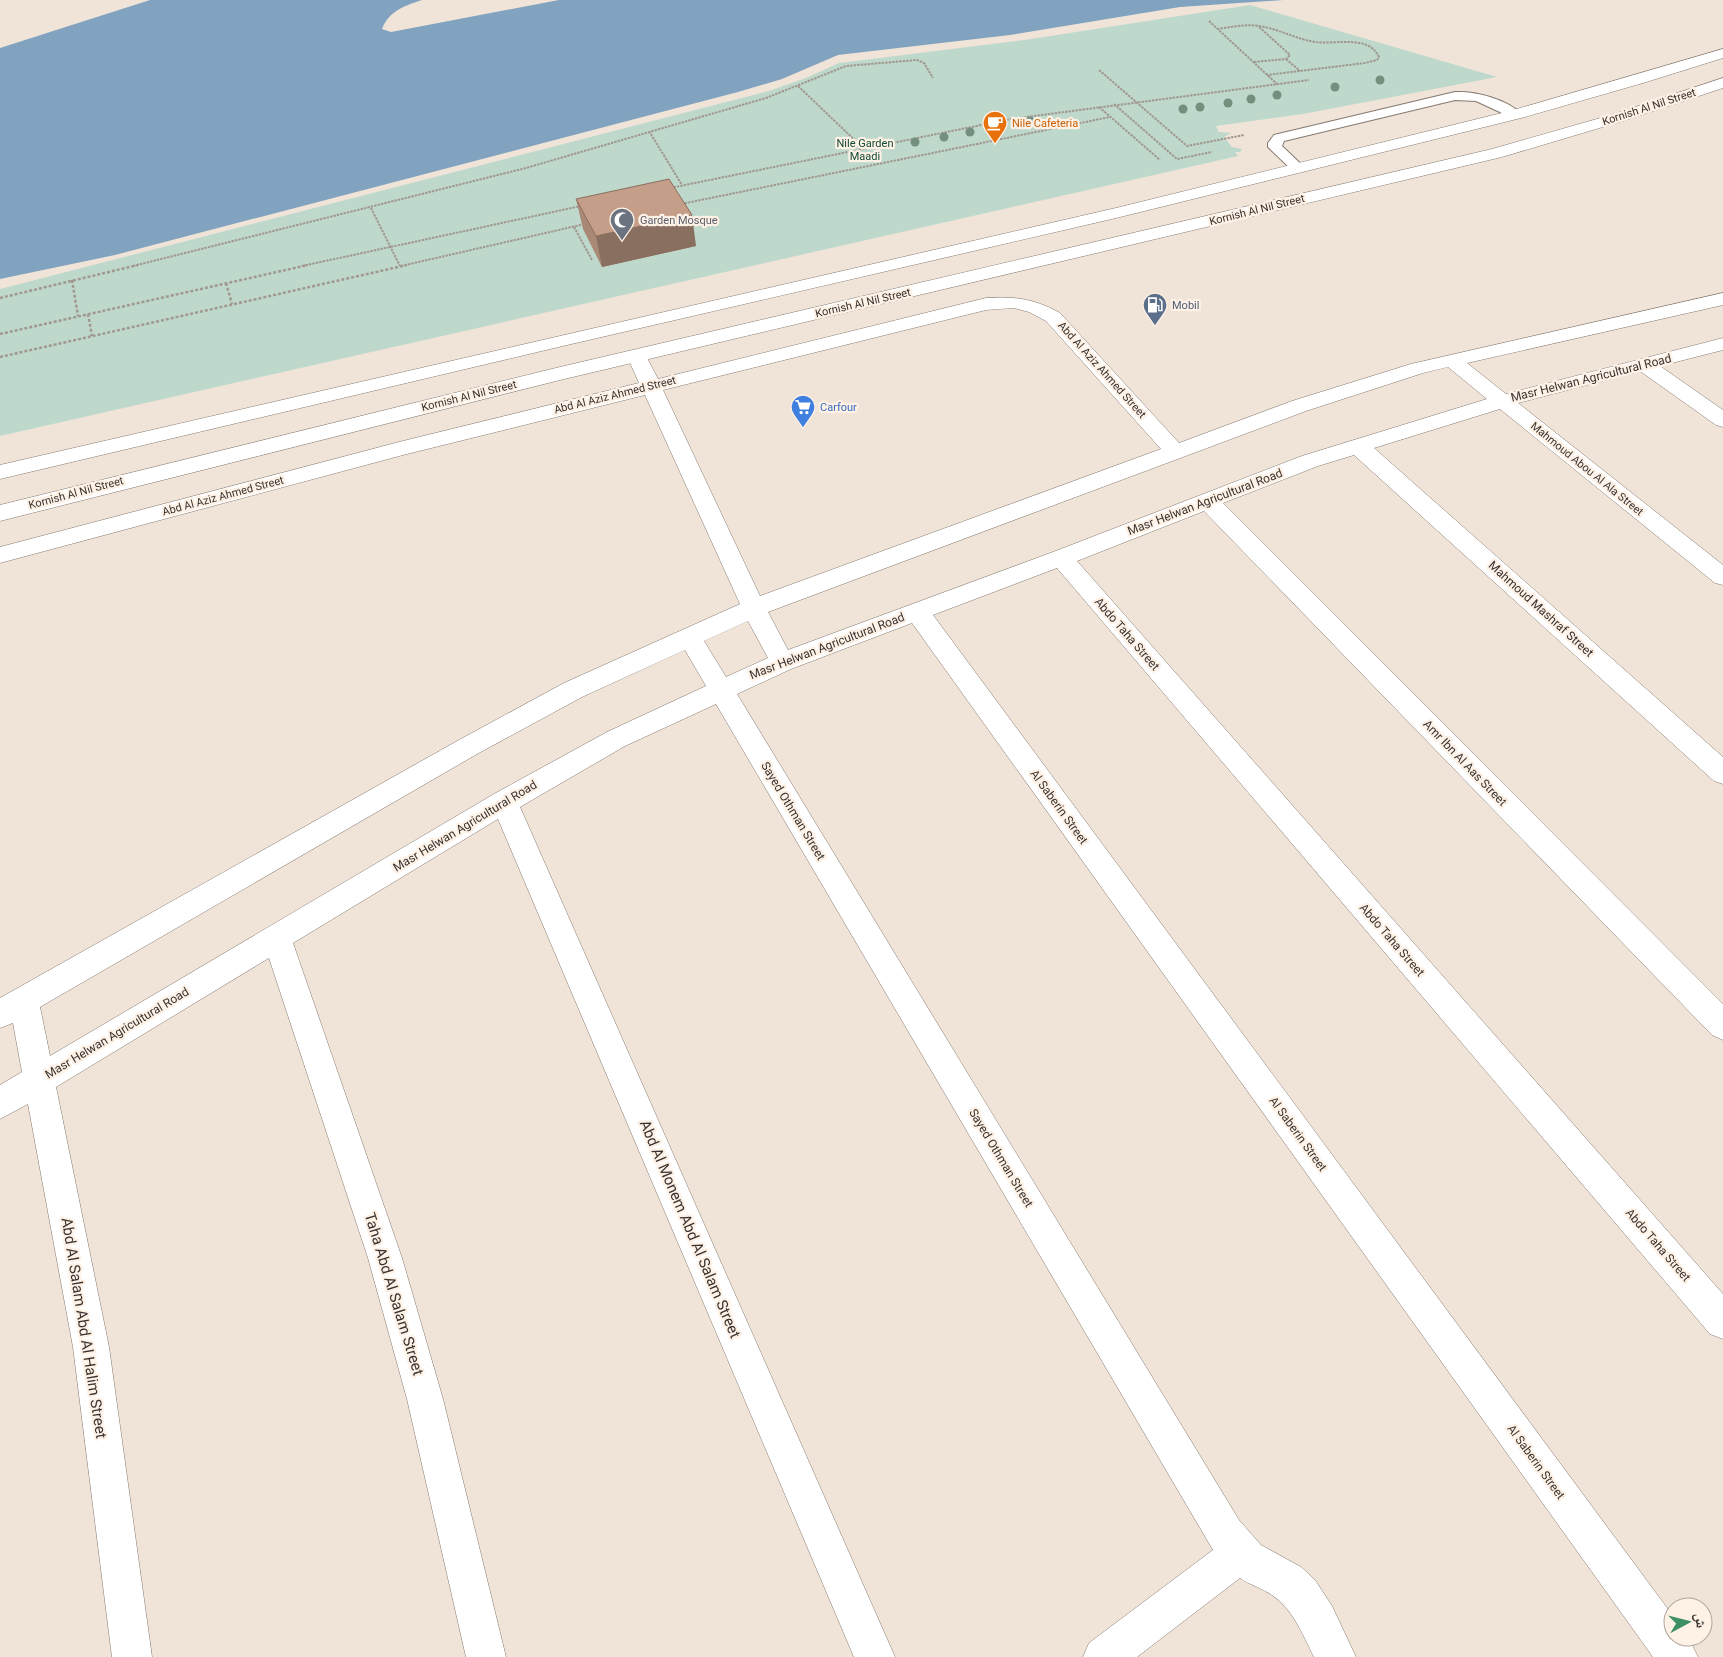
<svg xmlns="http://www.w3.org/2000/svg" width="1723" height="1657" font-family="Roboto,'Noto Naskh Arabic',sans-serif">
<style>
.green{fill:#bed9cc}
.water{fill:#82a3bf}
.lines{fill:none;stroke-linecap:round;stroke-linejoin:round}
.service-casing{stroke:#85796f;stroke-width:2}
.minor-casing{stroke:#85796f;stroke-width:1}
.trunk-casing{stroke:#85796f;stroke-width:1}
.path-far1{stroke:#a19890;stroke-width:2;stroke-dasharray:2.5 1;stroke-linecap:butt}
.path{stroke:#a19890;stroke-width:2.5;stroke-dasharray:3 2;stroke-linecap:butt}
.service{fill:#fff;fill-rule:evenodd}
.minor{fill:#fff;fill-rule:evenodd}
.trunk{fill:#fff;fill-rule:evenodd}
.tree{fill:#748f7e}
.wall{fill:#a98875}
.shaded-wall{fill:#896f5f}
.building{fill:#c49e88;stroke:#896f5f}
.labels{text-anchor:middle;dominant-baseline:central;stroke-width:4.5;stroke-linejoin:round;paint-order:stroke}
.far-street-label{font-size:11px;fill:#38332f;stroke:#fef1e6}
.far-food-label{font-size:11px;fill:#c56008;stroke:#fef1e6;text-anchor:start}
.far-park-label{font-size:11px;fill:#0f4934;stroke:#fef1e6}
.far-worship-label{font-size:11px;fill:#5b616d;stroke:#fef1e6;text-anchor:start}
.far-service-label{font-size:11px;fill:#4e5e75;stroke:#fef1e6;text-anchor:start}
.far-shop-label{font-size:11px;fill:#366cbe;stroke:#fef1e6;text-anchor:start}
.street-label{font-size:12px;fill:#38332f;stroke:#fef1e6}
.near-street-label{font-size:15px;fill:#38332f;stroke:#fef1e6}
</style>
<rect width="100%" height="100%" fill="#f0e4d9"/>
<path class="green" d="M1250,5L1497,77L1303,114L1216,126L1219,132L1231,133L1224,137L1232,147L1242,149L1240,152H1235L1238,156L0,436V289L769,91L806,78L839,63L1031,39Z"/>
<path class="water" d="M150,0H422C404,6 389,11 382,29L391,32L559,0H1283L1180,7L1010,35L838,55L782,79L738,92L115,255L0,279V48Z"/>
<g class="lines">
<defs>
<path id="service" d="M1455,92C1475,91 1508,99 1522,115L1515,119L1476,101L1455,100L1284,141L1282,146L1305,168L1298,172L1293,171L1268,147V143L1274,135Z"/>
<path id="minor" d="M1723,293V305L1467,363L1506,394L1723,338V350L1660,366L1723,410V427L1716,425L1640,371L1518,403L1723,565V585L1715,583L1500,409L1374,448L1723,757V784L1714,781L1354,455L1318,466L1223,503L1723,1004V1040L1712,1035L1204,511L1077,561L1723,1294V1339L1710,1334L1057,568L933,615L1673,1616V1637H1688L1698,1657H1653L912,623L791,669L737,694L1239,1520L1261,1545L1301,1567L1315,1580L1332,1606L1356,1657H1314C1303,1635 1293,1609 1272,1595C1262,1588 1250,1585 1240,1578L1137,1657H1083L1089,1643L1213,1550L716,704L625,746L520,807L895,1657H854L498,819L293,943L402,1258L443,1399L506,1657H466L407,1399L368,1258L269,958L56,1087L109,1347L152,1657H112L73,1347L28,1104L0,1119V1085L22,1072L13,1023L0,1028V998L459,740L564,683L740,604L645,395L403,455L0,563V547L403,441L639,383L627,356L630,352L637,350L644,352L658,379L986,298C1014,296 1035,299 1060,313L1179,443L1292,401L1411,364ZM1014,308L1029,312L1046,321L1161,449L760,596L663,390L986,310ZM1448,367L1487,399L1302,456L1053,552L788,650L768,612L1306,411L1423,373ZM748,621L768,658L726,677L704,641ZM685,650L706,686L607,732L494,794L50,1056L40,1007L477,754L582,697Z"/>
<path id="trunk" d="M1723,49V58L1643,83L1521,118L1116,218L567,345L0,479V465L1116,208L1510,111Z
M1723,78V88L1623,121L1502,157L560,380L0,521V505L560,367L1492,149L1611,115Z"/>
</defs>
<use href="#service" class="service-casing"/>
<use href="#minor" class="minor-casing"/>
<use href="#trunk" class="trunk-casing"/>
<path class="path-far1" d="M1209,21L1277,84
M1217,29C1231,27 1245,24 1259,26C1279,29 1296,39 1315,42C1336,45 1368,34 1379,57L1377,60L1365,63L1267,75
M1286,59L1300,71
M1254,62L1286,59L1290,55L1258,26
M1099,70L1187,146L1244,135
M798,86L863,148
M1114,104L1177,159L1212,152
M1099,107L1160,160
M649,131L682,185
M670,188L1011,119L1309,80
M681,204L1110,117
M371,208L400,266
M574,227L592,260
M133,266L526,168L766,98L846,66L917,60L924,63L933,78
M302,266L581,206
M401,266L585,224"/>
<path class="path" d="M72,280L78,316
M226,283L232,304
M0,298L138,265
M88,314L92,336
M0,334L308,265
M0,357L407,265"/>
<use href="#service" class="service"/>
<use href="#minor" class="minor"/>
<use href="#trunk" class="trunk"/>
</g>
<g class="tree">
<circle cx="1380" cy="80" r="4.5"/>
<circle cx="1335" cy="87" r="4.5"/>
<circle cx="1277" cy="95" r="4.5"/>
<circle cx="1251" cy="99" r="4.5"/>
<circle cx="1228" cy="103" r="4.5"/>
<circle cx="1200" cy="107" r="4.5"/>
<circle cx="1183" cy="109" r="4.5"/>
<circle cx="1030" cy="121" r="4.5"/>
<circle cx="970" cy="132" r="4.5"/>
<circle cx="944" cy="137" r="4.5"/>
<circle cx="915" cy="142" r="4.5"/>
</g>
<path class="wall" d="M576,199L696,246L602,267L583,229Z"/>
<path class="shaded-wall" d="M692,215L696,246L602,267L596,236Z"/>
<path class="building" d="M669,179L692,215L596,236L576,199Z"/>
<defs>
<symbol id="cafe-pin" viewBox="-11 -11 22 30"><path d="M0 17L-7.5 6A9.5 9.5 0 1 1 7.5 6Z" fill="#e8710a" stroke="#fef1e6"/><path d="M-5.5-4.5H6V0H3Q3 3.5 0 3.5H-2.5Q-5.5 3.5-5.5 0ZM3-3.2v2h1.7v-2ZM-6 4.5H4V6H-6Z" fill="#fff"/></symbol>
<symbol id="mosque-pin" viewBox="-11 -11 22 30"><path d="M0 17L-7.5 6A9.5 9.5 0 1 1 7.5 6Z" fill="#6b7280" stroke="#fef1e6"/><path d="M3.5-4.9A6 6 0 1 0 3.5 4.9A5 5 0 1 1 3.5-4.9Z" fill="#fff"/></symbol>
<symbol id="fuel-pin" viewBox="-11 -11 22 30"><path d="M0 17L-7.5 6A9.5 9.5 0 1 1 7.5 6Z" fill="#5c6f8a" stroke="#fef1e6"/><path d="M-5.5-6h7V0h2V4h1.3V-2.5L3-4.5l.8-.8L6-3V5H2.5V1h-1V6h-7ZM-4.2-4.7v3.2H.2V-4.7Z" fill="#fff"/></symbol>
<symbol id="supermarket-pin" viewBox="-11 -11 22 30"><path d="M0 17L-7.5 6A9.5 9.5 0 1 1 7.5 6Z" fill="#3f7fe0" stroke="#fef1e6"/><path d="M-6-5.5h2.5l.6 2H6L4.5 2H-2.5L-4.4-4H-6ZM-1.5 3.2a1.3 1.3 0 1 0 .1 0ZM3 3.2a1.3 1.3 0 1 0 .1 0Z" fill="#fff"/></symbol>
</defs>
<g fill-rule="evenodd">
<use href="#cafe-pin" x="981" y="109" width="28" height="38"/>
<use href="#mosque-pin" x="608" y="206" width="28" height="38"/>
<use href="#fuel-pin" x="1141" y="291" width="28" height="38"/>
<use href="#supermarket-pin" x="789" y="393" width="28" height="38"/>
</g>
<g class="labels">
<g class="far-street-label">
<text transform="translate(1649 107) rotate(-18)">Kornish Al Nil Street</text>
<text transform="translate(1257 210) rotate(-14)">Kornish Al Nil Street</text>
<text transform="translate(863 303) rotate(-13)">Kornish Al Nil Street</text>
<text transform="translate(1102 370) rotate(48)">Abd Al Aziz Ahmed Street</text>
<text transform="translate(615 395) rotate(-14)">Abd Al Aziz Ahmed Street</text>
<text transform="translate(469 396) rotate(-14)">Kornish Al Nil Street</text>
<text transform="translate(1587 469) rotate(39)">Mahmoud Abou Al Ala Street</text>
<text transform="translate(76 493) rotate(-15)">Kornish Al Nil Street</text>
<text transform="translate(223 496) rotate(-15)">Abd Al Aziz Ahmed Street</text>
</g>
<g class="far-food-label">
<text x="1012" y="123">Nile Cafeteria</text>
</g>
<g class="far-park-label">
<text x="865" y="143">Nile Garden<tspan x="865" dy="13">Maadi</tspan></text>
</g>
<g class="far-worship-label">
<text x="640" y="220">Garden Mosque</text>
</g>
<g class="far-service-label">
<text x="1172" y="305">Mobil</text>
</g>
<g class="far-shop-label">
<text x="820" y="407">Carfour</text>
</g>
<g class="street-label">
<text transform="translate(1591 378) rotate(-14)">Masr Helwan Agricultural Road</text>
<text transform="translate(1205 502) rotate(-21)">Masr Helwan Agricultural Road</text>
<text transform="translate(1541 609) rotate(42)">Mahmoud Mashraf Street</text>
<text transform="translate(1127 634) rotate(49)">Abdo Taha Street</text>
<text transform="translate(827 646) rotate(-21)">Masr Helwan Agricultural Road</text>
<text transform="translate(1465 763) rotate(46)">Amr Ibn Al Aas Street</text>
<text transform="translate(1059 807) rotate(54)">Al Saberin Street</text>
<text transform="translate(793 811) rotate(59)">Sayed Othman Street</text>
<text transform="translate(465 826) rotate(-31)">Masr Helwan Agricultural Road</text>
<text transform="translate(1392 940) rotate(49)">Abdo Taha Street</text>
<text transform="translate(117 1033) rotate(-31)">Masr Helwan Agricultural Road</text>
<text transform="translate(1298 1134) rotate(54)">Al Saberin Street</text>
<text transform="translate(1001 1158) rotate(59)">Sayed Othman Street</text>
<text transform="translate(1658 1245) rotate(49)">Abdo Taha Street</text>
<text transform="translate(1536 1462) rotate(54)">Al Saberin Street</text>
</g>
<g class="near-street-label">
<text transform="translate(690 1229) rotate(67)">Abd Al Monem Abd Al Salam Street</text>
<text transform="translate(394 1294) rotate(73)">Taha Abd Al Salam Street</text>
<text transform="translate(84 1328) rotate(81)">Abd Al Salam Abd Al Halim Street</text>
</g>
</g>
<g transform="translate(1688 1622) rotate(83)"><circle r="24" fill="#fef1e6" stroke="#afa59d"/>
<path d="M0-4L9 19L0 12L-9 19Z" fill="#3d9062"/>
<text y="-8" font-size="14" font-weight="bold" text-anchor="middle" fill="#38332f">ش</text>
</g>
</svg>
